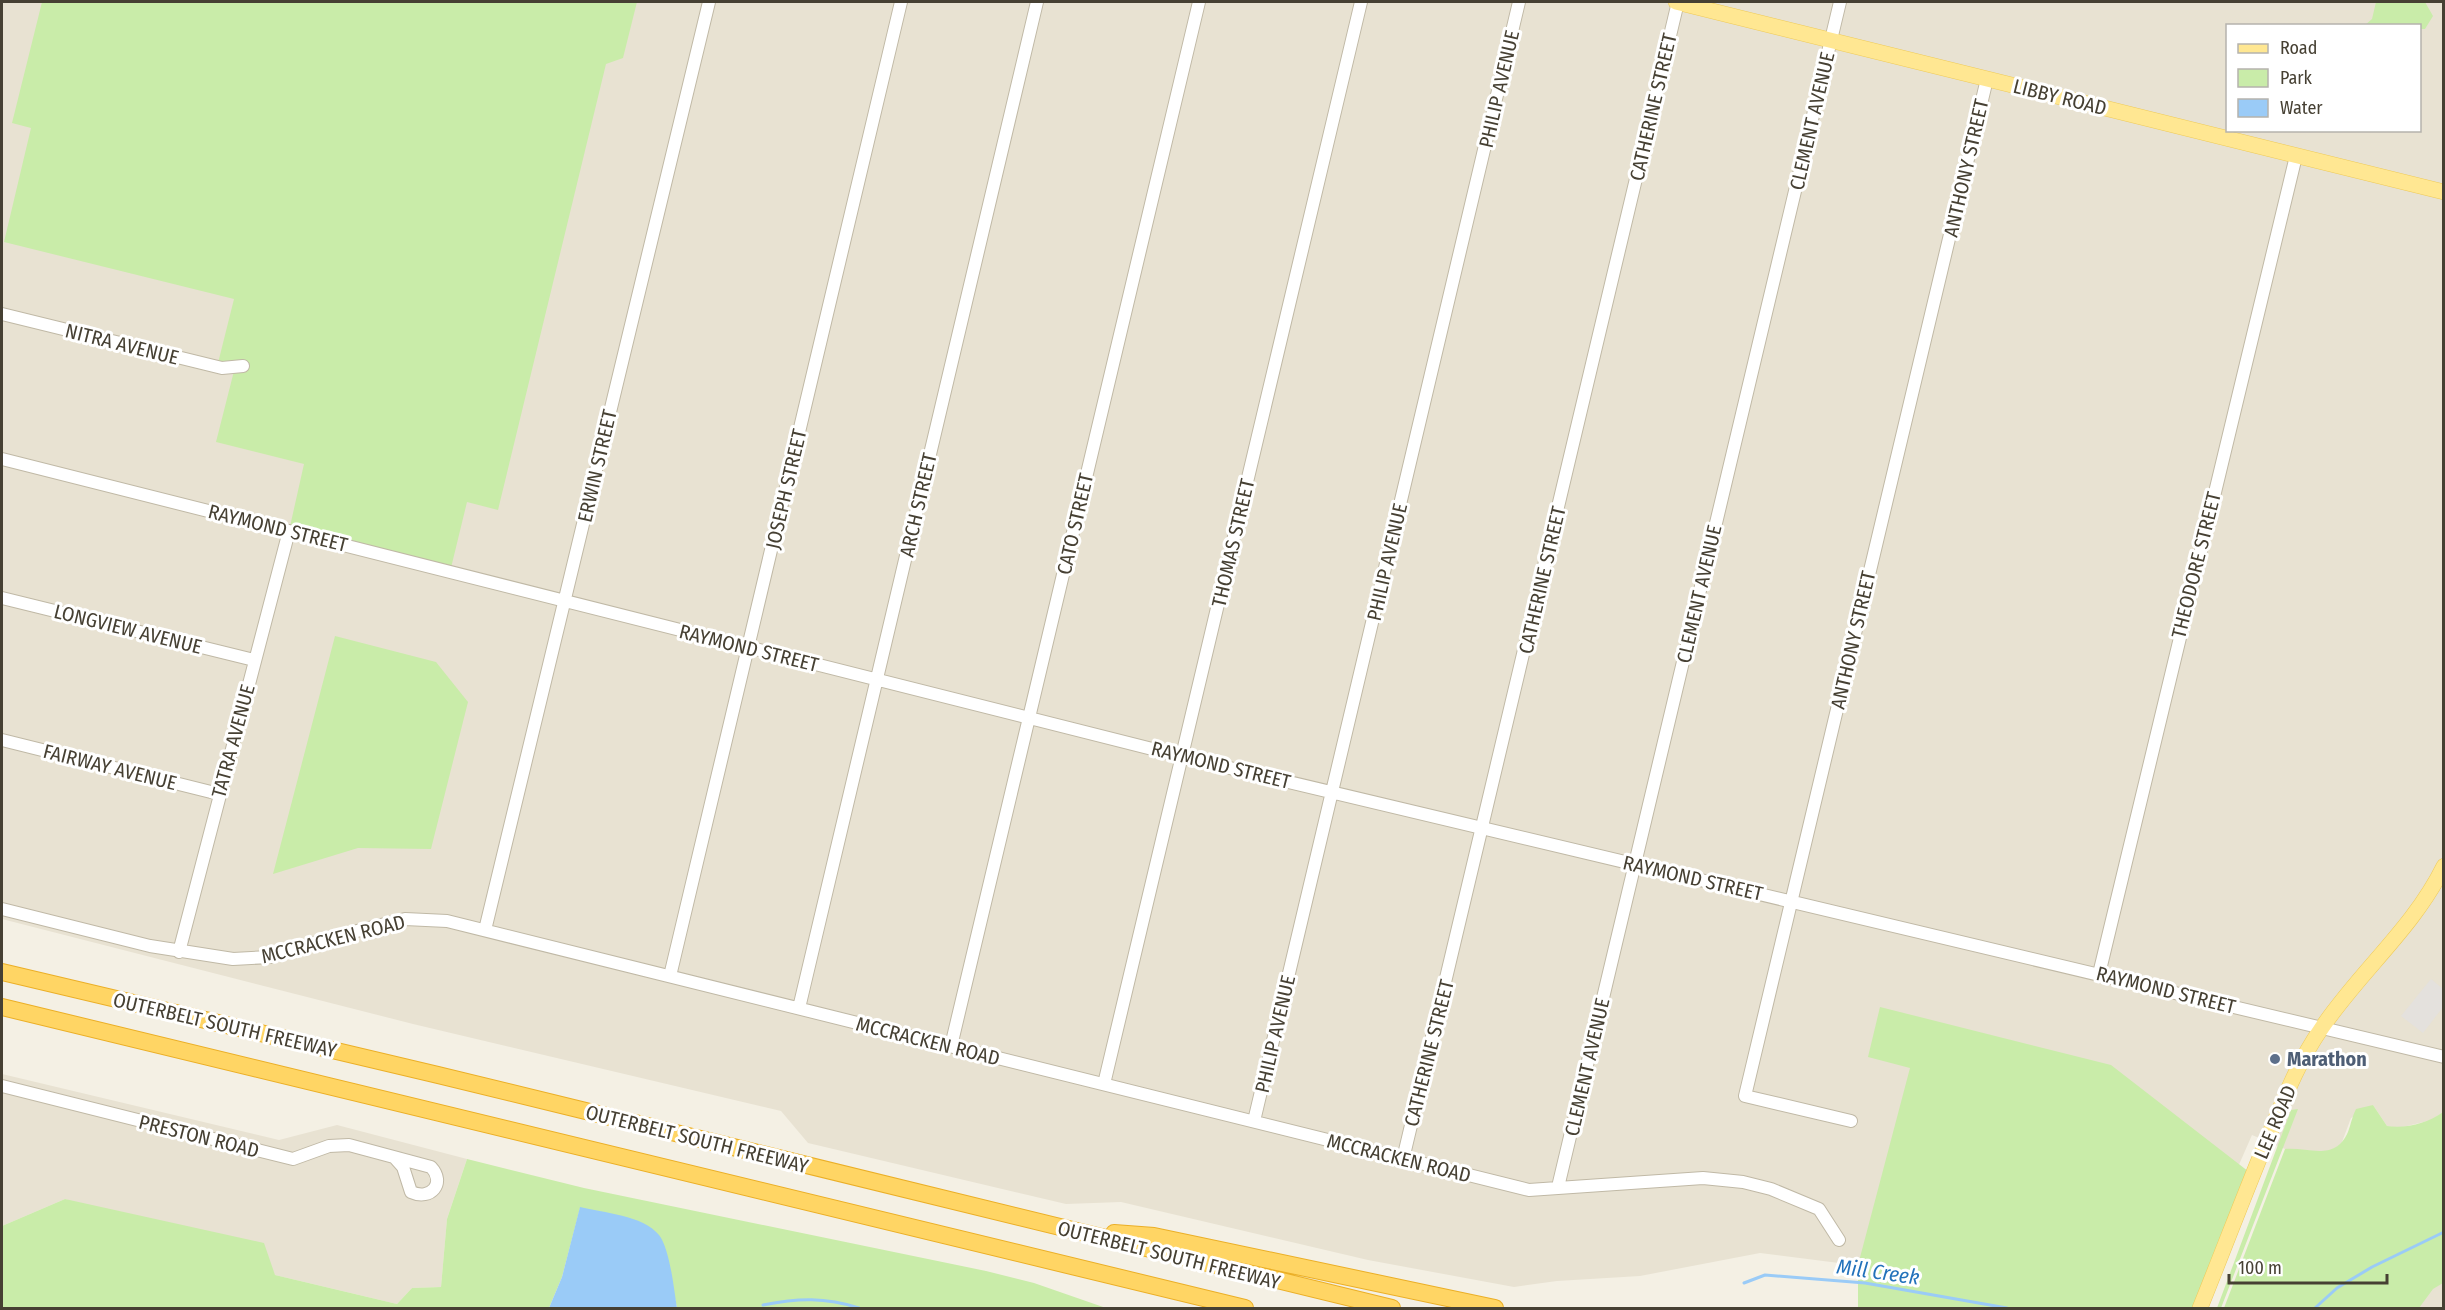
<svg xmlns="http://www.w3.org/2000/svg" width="2445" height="1310" font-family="'Fira Sans Condensed',sans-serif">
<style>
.residential{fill:#e8e2d2;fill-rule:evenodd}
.green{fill:#c9eca9}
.parking{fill:#e4e1dd}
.water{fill:#9acbf7}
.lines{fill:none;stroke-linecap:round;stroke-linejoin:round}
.stream{stroke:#9acbf7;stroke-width:3}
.minor-casing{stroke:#c0b9a6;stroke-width:14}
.major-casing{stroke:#eeca58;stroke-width:16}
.highway-casing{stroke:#ebaf27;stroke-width:18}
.minor{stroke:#fff;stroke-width:12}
.major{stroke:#ffe792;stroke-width:15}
.highway{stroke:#ffd564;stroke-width:16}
.service-dot{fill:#5c6f8a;stroke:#fff;stroke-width:2}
.labels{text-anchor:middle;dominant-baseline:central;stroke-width:6;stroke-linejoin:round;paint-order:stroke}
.street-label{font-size:20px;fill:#464033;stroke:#fff}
.service-label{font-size:20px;font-weight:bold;fill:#4e5e75;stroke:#fff;text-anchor:start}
.water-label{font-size:21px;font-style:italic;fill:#2372bb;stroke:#fff}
</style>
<rect width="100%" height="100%" fill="#f4f0e4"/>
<path class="residential" d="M2,2H2443V1112L2432,1120L2399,1128L2387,1126L2373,1105L2351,1118L2342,1142L2335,1150L2326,1152L2285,1149L2252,1135L2177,1306L1760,1253L1640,1276L1557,1281L1514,1287L1368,1260L1121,1202L1066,1204L808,1143L781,1111L413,1024L2,919ZM2228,26H2420V130H2228Z
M2,1074L279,1140L337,1125L467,1159L447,1219L441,1287L412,1288L397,1304L275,1275L65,1199L2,1226Z
M2443,1255V1308H2373Z"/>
<path class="green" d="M42,2H637L623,58L606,64L498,510L467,502L450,572L289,531L304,464L216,442L235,367H217L234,299L4,242L31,128L12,123Z
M2376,2H2425L2433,16L2425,29H2420V26L2365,25L2372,19Z
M335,636L436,662L468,702L431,849L358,848L273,874Z
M1880,1007L2111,1065L2253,1175L2200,1308H1858V1265L1910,1068L1868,1057Z
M2373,1105L2387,1126C2406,1129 2428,1123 2443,1112V1283L2433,1289L2419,1308H2224L2285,1149C2309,1147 2335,1162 2348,1132C2351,1124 2352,1117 2356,1109Z
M2298,1109L2221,1308H2217L2291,1110Z
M467,1159L584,1188L986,1271L1034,1283L1106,1308H677L666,1255L580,1208L562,1277L549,1308H2V1226L65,1199L264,1243L275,1275L397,1304L412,1288L441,1287L447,1219Z"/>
<path class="parking" d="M2431,979L2443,989V1007L2423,1033L2401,1016Z"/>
<path class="water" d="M580,1207C603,1213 643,1215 659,1235C670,1249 674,1290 677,1308H549L562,1277Z"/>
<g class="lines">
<path class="stream" d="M1744,1283L1765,1275L1865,1283L2007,1308
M763,1305C798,1298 825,1297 859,1308
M2315,1308L2337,1288L2372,1267L2444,1232"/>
<defs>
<path id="minor" d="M2,314L222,368L243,366
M2,459L1192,759L2444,1057
M2,598L254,660
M2,740L219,794
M2,909L150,946L233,959L270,957L337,936L405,919L447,921L1529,1190L1703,1178L1743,1182L1771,1189L1819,1209L1839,1240
M485,930L709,2
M179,952L289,531
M2099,974L2296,156
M670,976L901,2
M799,1008L1037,2
M951,1046L1199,2
M1104,1084L1361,2
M2,1086L293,1159L329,1146L349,1145L431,1167C446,1183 431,1201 411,1192L403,1167L395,1158
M1254,1121L1519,2
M1851,1121L1745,1096L1987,79
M1403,1159L1678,2
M1558,1187L1840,2"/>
<path id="major" d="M1676,2L2444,192
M2200,1308C2223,1251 2245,1193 2269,1135C2284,1099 2298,1062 2321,1029C2359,972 2413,929 2444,866"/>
<path id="highway" d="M2,972L438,1075L1392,1308
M2,1007L1245,1308
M1114,1233L1154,1236L1495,1308"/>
</defs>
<use href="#minor" class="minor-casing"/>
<use href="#major" class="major-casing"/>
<use href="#highway" class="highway-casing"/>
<use href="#minor" class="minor"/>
<use href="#major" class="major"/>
<use href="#highway" class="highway"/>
</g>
<circle class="service-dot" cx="2275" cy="1059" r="6"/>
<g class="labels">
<g class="street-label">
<text transform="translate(1499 89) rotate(-77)">PHILIP AVENUE</text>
<text transform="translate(2060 97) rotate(14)">LIBBY ROAD</text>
<text transform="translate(1653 107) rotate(-77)">CATHERINE STREET</text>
<text transform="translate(1812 121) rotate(-77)">CLEMENT AVENUE</text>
<text transform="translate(1966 168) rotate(-77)">ANTHONY STREET</text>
<text transform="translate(122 344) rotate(14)">NITRA AVENUE</text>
<text transform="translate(597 466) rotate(-77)">ERWIN STREET</text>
<text transform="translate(786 489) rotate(-77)">JOSEPH STREET</text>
<text transform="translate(918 505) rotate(-77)">ARCH STREET</text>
<text transform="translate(1075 524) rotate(-77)">CATO STREET</text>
<text transform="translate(278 528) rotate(14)">RAYMOND STREET</text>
<text transform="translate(1233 543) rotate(-77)">THOMAS STREET</text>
<text transform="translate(1387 562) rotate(-77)">PHILIP AVENUE</text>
<text transform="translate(2196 565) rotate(-76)">THEODORE STREET</text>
<text transform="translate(1542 580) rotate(-77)">CATHERINE STREET</text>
<text transform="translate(1699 594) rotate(-77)">CLEMENT AVENUE</text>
<text transform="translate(128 629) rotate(14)">LONGVIEW AVENUE</text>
<text transform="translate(1853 640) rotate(-77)">ANTHONY STREET</text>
<text transform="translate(749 648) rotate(14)">RAYMOND STREET</text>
<text transform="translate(233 741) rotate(-75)">TATRA AVENUE</text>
<text transform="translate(1221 765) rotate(14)">RAYMOND STREET</text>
<text transform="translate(110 767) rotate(14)">FAIRWAY AVENUE</text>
<text transform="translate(1693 878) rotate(13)">RAYMOND STREET</text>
<text transform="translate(333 939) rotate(-14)">MCCRACKEN ROAD</text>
<text transform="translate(2166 990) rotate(14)">RAYMOND STREET</text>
<text transform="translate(225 1025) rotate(13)">OUTERBELT SOUTH FREEWAY</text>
<text transform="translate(1275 1034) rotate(-77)">PHILIP AVENUE</text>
<text transform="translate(928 1041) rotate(14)">MCCRACKEN ROAD</text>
<text transform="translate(1429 1053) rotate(-76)">CATHERINE STREET</text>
<text transform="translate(1587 1067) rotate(-77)">CLEMENT AVENUE</text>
<text transform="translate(2275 1122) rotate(-67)">LEE ROAD</text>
<text transform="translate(199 1136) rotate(14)">PRESTON ROAD</text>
<text transform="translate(697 1139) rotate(14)">OUTERBELT SOUTH FREEWAY</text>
<text transform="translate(1399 1158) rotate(14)">MCCRACKEN ROAD</text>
<text transform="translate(1169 1255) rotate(14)">OUTERBELT SOUTH FREEWAY</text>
</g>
<g class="service-label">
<text x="2287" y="1059">Marathon</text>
</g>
<g class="water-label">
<text transform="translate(1878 1272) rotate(8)">Mill Creek</text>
</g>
</g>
<rect width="2445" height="1310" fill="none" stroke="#464033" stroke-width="6"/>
<rect x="2226" y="24" width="195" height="108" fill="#ffffff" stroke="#b5b3ad" stroke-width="1.5"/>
<rect x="2238" y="44" width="30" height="9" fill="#ffe792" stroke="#b5b3ad" stroke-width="1.5"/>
<text x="2280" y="54" font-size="18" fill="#464033">Road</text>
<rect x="2238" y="69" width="30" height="18" fill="#c9eca9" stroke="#b5b3ad" stroke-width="1.5"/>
<text x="2280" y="84" font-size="18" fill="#464033">Park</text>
<rect x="2238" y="99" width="30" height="18" fill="#9acbf7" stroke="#b5b3ad" stroke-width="1.5"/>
<text x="2280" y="114" font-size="18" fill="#464033">Water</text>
<path d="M2229 1274v9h158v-9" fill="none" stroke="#464033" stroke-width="3"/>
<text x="2238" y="1274" font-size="18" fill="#464033" stroke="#ffffff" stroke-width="4.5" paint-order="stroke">100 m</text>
</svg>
